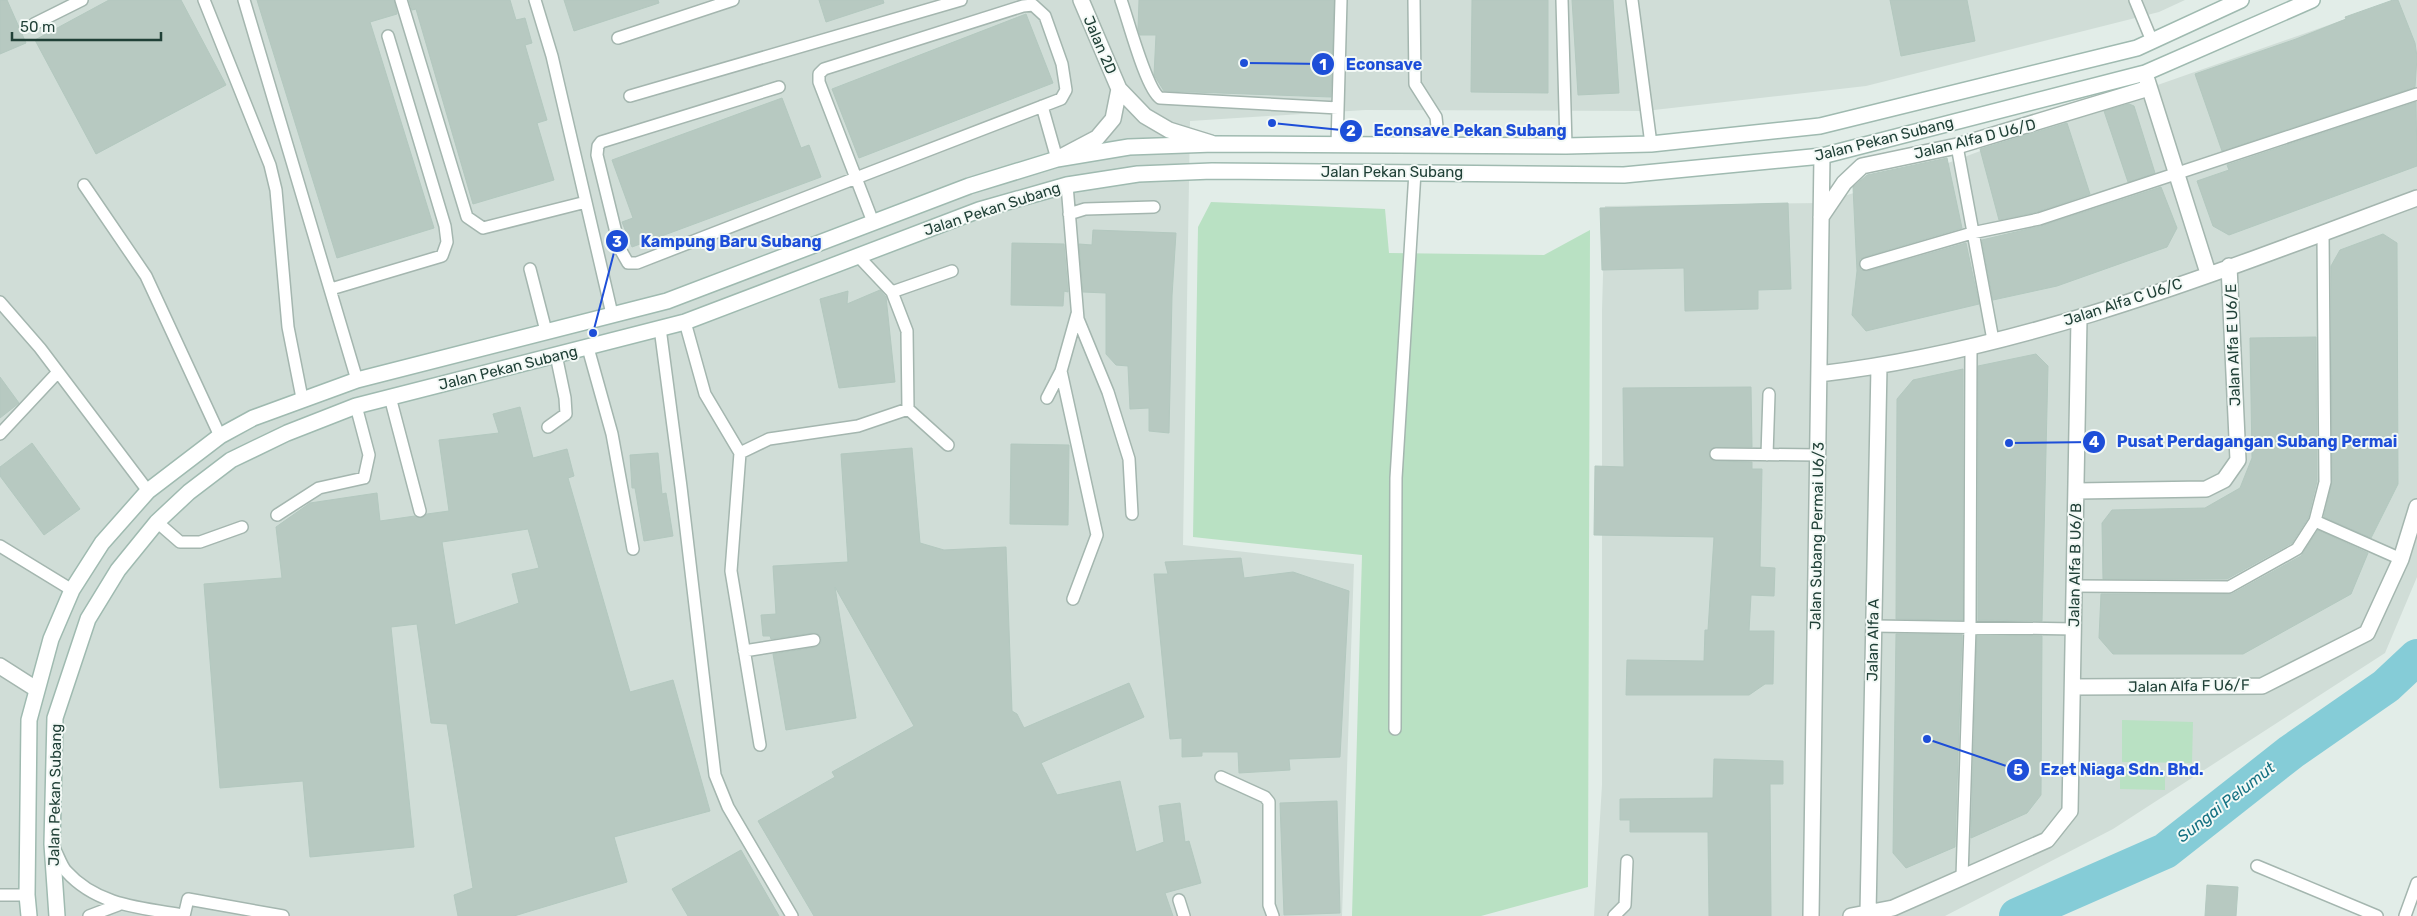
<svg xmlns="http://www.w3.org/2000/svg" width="2417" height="916" font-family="Rubik,sans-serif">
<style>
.built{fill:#d0ddd7}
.green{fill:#b9e1c3}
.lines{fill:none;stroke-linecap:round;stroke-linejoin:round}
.river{stroke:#85ccd7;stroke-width:36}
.building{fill:#b7c9c1;stroke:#b3c8bf;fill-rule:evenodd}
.lane-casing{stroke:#a4b6af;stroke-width:14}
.street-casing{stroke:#a4b6af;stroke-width:18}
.secondary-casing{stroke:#9fbab0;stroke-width:18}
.lane{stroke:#fff;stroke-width:11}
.street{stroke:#fff;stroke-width:15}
.secondary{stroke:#fff;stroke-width:15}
.labels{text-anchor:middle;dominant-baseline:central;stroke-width:4;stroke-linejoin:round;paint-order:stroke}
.street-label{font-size:15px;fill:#204037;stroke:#f3f9f6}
.water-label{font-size:16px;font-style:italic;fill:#147182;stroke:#f3f9f6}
.leader{fill:none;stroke:#1d4ed8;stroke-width:2}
.callout-dot{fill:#1d4ed8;stroke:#f3f9f6;stroke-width:2}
.mark-label{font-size:15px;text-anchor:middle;font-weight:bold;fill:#fff}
.callout-label{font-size:16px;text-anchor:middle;font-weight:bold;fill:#1d4ed8;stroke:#f3f9f6;stroke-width:4;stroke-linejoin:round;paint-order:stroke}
</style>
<rect width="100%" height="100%" fill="#e2ede8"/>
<path class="built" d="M0,0H2185L2159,12L1866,86L1645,111L1365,110L1190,121L1183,545L1354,564L1342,916H0Z
M2400,0H2417V577L2385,653L2113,829L1945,916H1594L1602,785V310L1605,206L1821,203L1932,169L2149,88Z"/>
<path class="green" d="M1211,202L1385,209L1389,253L1544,255L1590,230L1588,887L1481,916H1352L1362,555L1193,537L1198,227Z
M2122,720L2193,722L2192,763L2122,762Z
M2120,768L2165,770V790L2120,789Z"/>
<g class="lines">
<path class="river" d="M2017,916L2165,851L2291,752L2386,686L2417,657"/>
</g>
<path class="building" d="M0,0H7L26,43L0,54Z
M109,0H181L226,85L96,154L35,40Z
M257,0H394L397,14L370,22L434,228L337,258Z
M409,0H510L516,20L525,18L532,43L525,45L547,120L537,123L554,180L473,204L416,9L412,10Z
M564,0H658L659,3L574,31Z
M819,0H883L884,3L826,22Z
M1139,0H1334L1331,97L1164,91L1154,75L1156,35H1140L1138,29Z
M1472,0H1548V93L1471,92Z
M1572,0H1613L1619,93L1578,95Z
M1890,0H1967L1975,41L1901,56Z
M2393,0H2398L2415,43L2417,57L2415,87L2222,151L2195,74L2296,39L2346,19L2345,17Z
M1026,14L1053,83L859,158L832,89Z
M782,98L801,148L809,145L821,177L632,247L622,222L633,218L612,160Z
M2416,102L2417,166L2229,235L2213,226L2197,181L2229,170L2227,165Z
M2129,104L2134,106L2155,173L2128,182L2104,111Z
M2067,123L2090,194L2037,212L1999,220L1980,149Z
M1947,158L1962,228L1864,257L1860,259L1859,266L1861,270L1868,271L1966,243L1979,304L1866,331L1852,315L1857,271L1853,187L1867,175Z
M2161,187L2177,228L2167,247L2057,286L1993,300L1982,240L2041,226Z
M1788,203L1791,289L1758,290V309L1685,311L1684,268L1602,270L1600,208Z
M1093,230L1176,233L1172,296L1169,433L1149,431V408L1130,409L1128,366L1116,365L1106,354V293L1083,292L1079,244L1092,245Z
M2383,234L2397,243L2398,484L2371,538L2324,517L2332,482L2331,266L2340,250Z
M1012,243L1064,244L1068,292L1064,291L1063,306L1011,305Z
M880,290L886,297L895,382L839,388L820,299L848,291L847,304Z
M2316,337L2317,481L2308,518L2292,543L2227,579H2103L2102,523L2112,510L2205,508L2240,488L2252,458L2250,338Z
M2036,354L2048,366L2042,621L1978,620V366Z
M1963,369V620L1896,619L1897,399L1913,380Z
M0,377L19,403L0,418Z
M1751,387L1752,447H1716L1710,450L1709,454L1713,461L1752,462V469H1762L1760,567L1775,568L1774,596L1751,595L1749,631H1774L1773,684H1765L1749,695H1626L1627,660L1704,661L1705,630H1708L1714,537L1594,535L1595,466L1624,467L1623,388Z
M520,407L533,458L567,449L574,476L568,478L630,692L673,680L710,811L614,837L627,882L514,916H458L454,895L473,888L447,724L431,723L417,624L391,627L414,847L310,857L303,781L220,788L204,584L282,578L276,527L310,503L377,493L380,521L415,516L421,518L427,514L449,511L439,440L499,433L493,414ZM528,529L539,568L512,574L519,603L455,625L442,542Z
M32,443L80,509L44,535L0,476V467Z
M1011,444L1069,445L1068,525L1010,524Z
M912,448L920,543L944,550L1006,547L1012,711L1017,714L1024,728L1129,683L1144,717L1041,763L1057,795L1120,781L1136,852L1164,842L1159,806L1180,803L1185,842L1189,841L1201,883L1165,893L1173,916H814L758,821L835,777L832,772L914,726L835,587L856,718L786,730L773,654L816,647L821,643V638L817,633H813L771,639L770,636H763L761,615L776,614L773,566L848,562L841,454Z
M658,453L662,494L666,493L673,536L644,541L635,488H632L630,455Z
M2318,530L2368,553L2351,594L2243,654H2113L2099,638L2101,594H2232L2301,556Z
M1241,558L1244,578L1293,572L1349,591L1340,757L1289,759L1290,770L1239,773L1238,752H1202V756L1182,757V738L1170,739L1154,574H1168L1165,562Z
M1896,634L1962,635L1955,847L1906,868L1893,853Z
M1977,635L2042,636L2041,795L2027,813L1971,838Z
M1714,759L1783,761V784H1770L1771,916H1709L1708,832H1630V820H1620V799L1713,798Z
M1337,801L1340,913L1284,915L1280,803Z
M741,850L779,916H688L672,889Z
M2207,885L2238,887L2236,916H2205Z"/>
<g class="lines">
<defs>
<path id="lane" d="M204,0L270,165L276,190L288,327L302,398
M244,0L357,380
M401,0L467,217L483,228L586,202
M535,0L552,56L612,314
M1121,0C1128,19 1146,89 1160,98L1338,108
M1414,0L1415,84L1436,117L1439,146
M1562,0L1566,146
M1632,0L1651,144
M2135,0L2152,41
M1033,5L1045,16L1062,64L1066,90L1061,99L856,178L819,82V74L824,69L1023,6Z
M34,24L82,0
M618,38L733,0
M779,87L601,142L598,146L597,155L620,249L628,263H637L856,178L873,222
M630,96L961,0
M1042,106L1057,159
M1337,145L1341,0
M1957,146L1993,340
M84,185L146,276L220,436
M1067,185L1078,319L1108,392L1129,459L1132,514
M1069,214L1085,209L1154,207
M858,256L892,292L907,331L908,409
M1866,264L1972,233L2039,219L2417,94
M530,269L546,331
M331,289L442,256L447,242L445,226L388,36
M892,292L952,271
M0,302L40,348L148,491
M685,322L705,394L740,453L731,571L760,745
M660,328L681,487L715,775L728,807L792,916
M588,348L612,434L633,549
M1061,371L1097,535L1073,599
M390,397L420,511
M1047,398L1061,371L1077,314
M548,427L566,414L565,398L556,355
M0,434L58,372
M740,453L769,439L858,426L908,409L948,445
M1716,454L1818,455
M1767,455L1769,394
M277,515L319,488L364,478L369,455L356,406
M2315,521L2401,559
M157,522L180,542H200L242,527
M0,546L72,590
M2074,586L2229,587L2297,549L2315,521L2325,482L2323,233
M1874,626L2074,629
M744,651L814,640
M1395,729L1396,478L1415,172
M1221,777L1265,797L1269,802V905L1273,916
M54,848C58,855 61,865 66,871C97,906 142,908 184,915
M2257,866L2377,916
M1962,877L1970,628L1971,345
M0,895H27
M1179,900L1184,916
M89,916L118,905
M184,916L188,899L283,916
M1614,916L1625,905L1627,861
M2405,916L2417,883"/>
<path id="street" d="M1081,0L1119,89L1145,116L1169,130L1211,143
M2147,80L2208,273
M1061,157L1097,138L1113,119L1119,89
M1821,217L1844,183L1862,166L1957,146L2149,88
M1819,374C2026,350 2223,270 2417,198
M2077,491L2206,489L2224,480L2238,460L2229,266
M0,666L36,689
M2073,687L2262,686L2367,633L2401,559L2417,507
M1868,913L1879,367
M1811,916L1822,156
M1851,916L1893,908L2047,840L2070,811L2079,319"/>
<path id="secondary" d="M29,916L27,895L29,720L51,639L72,590L102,543L148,491L220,436L253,418L357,380L667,301L969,186L1057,159L1129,147L1214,144L1566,146L1651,144L1820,126L2137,48L2241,0
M57,916L52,844L55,718L88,619L118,570L157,522L189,492L231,460L287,433L356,406L685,322L979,210L1067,185L1138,174L1212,171L1624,175L1822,156L2145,73L2312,0"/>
</defs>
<use href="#lane" class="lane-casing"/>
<use href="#street" class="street-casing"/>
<use href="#secondary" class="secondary-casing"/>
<use href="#lane" class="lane"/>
<use href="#street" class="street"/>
<use href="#secondary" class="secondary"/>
</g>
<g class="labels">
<g class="street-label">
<text transform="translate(1100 45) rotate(67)">Jalan 2D</text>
<text transform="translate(1884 139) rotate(-14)">Jalan Pekan Subang</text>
<text transform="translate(1975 139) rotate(-14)">Jalan Alfa D U6/D</text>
<text x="1392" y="172">Jalan Pekan Subang</text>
<text transform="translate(992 209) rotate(-18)">Jalan Pekan Subang</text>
<text transform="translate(2123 302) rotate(-18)">Jalan Alfa C U6/C</text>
<text transform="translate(2233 345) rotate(-92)">Jalan Alfa E U6/E</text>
<text transform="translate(508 368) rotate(-14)">Jalan Pekan Subang</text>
<text transform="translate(1817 536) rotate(-89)">Jalan Subang Permai U6/3</text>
<text transform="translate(2075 565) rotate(-89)">Jalan Alfa B U6/B</text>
<text transform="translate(1873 640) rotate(-89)">Jalan Alfa A</text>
<text transform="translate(2189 686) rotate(-1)">Jalan Alfa F U6/F</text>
<text transform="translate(55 795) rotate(-89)">Jalan Pekan Subang</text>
</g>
<g class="water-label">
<text transform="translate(2226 802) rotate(-38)">Sungai Pelumut</text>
</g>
</g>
<path class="leader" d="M1244 63L1323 64M1272 123L1351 131M593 333L617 241M2009 443L2094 442M1927 739L2018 770"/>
<g class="callout-dot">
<circle cx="1244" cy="63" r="5"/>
<circle cx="1272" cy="123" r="5"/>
<circle cx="593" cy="333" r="5"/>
<circle cx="2009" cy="443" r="5"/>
<circle cx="1927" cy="739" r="5"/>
<circle cx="1323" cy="64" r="12"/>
<circle cx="1351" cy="131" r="12"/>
<circle cx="617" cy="241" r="12"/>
<circle cx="2094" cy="442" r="12"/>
<circle cx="2018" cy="770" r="12"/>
</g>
<g class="mark-label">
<text x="1323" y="70">1</text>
<text x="1351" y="136">2</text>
<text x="617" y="247">3</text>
<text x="2094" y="447">4</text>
<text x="2018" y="775">5</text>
</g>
<g class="callout-label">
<text x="1384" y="70">Econsave</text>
<text x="1470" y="136">Econsave Pekan Subang</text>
<text x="731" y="247">Kampung Baru Subang</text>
<text x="2257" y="447">Pusat Perdagangan Subang Permai</text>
<text x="2122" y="775">Ezet Niaga Sdn. Bhd.</text>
</g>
<path d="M12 32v8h149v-8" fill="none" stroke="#204037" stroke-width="2.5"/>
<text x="20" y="32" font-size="15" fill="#204037" stroke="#f3f9f6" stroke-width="4" paint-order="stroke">50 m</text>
</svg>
